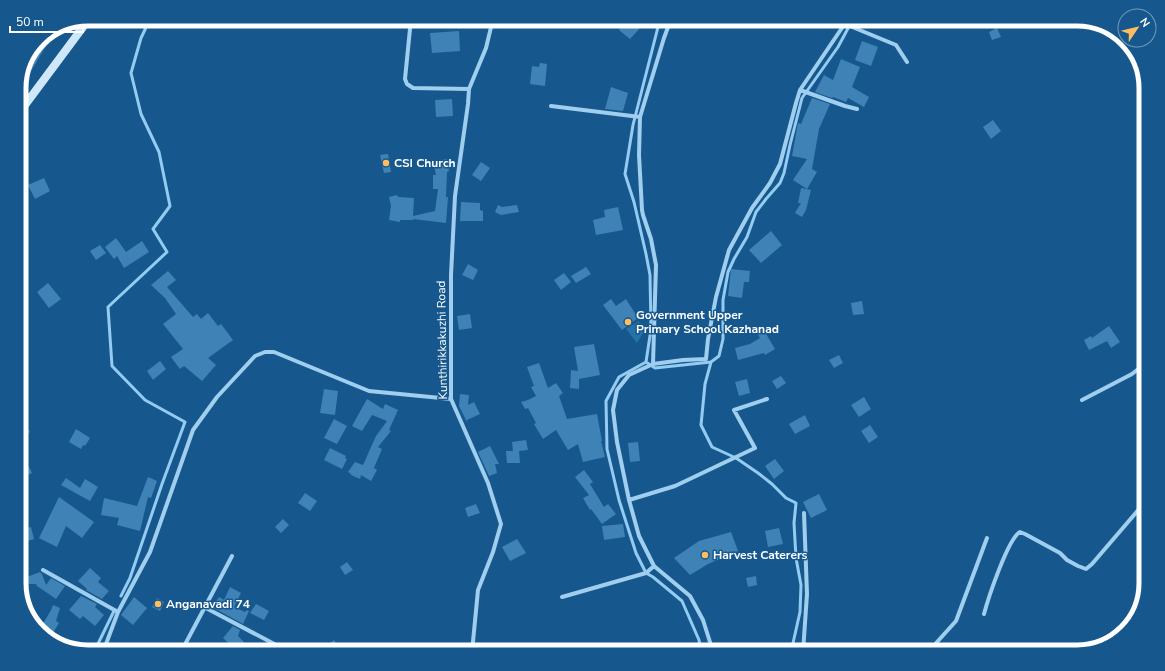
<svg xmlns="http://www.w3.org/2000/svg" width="1165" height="671" font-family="'Nunito Sans',sans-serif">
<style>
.green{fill:#2571aa}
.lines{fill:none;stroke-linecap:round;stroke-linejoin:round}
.stream{stroke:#93cbf2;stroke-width:3}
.building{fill:#3e82b6}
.lane{stroke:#a0ceef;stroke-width:3}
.street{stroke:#a0ceef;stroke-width:4}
.secondary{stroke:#cee7fb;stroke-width:8}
.poi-dot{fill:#ffbd5f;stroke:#16588d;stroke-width:1.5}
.labels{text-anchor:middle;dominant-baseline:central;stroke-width:3;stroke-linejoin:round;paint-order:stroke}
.poi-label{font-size:12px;font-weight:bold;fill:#fff;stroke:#16588d;text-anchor:start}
.street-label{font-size:12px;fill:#fff;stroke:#16588d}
.rim{fill:none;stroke:#fff;stroke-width:5}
</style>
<rect width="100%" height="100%" fill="#16588d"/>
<path class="green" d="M639,321L643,333L637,343L626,329Z"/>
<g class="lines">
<path class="stream" d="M646,362L651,329L650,275L646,254L634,202L625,174L633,125L658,27L662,19
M711,362L705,384L701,425L712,447L736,458L758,473L772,484L786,498L796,503L794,523L796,558L801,585L800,612L791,652
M121,596L130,578L162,484L185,422L145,400L112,366L108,307L167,252L153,229L170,206L159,152L141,114L131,73L141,38L150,19
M94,652L114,611
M701,652L699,640L682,601L653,577L646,573L636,553L619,500L607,449L606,401L619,377L646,362L655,368L711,362L719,356L723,339V300L728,272L734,259L747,237L756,212L766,199L780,183L784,173L790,145L802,98L838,47L853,19"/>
</g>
<path class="building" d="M629,19H630L640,28L630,39L619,30Z
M997,28L1001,37L992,40L989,32Z
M459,31L460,51L432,53L430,33Z
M39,39L47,44L30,73L25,70Z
M862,41L878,47L871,66L855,60Z
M841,59L860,67L852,87L869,97L864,107L848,98L846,102L833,97L832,98L815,92L824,75L833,80Z
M540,63L547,64L545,86L530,84L532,66L539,67Z
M611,87L628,93L623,111L605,109Z
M812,98L830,104L819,129L812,169L817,172L807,189L793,180L807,159L792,156L798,123L801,124Z
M452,99L453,116L436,117L435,100Z
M993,120L1001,131L991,139L983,127Z
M388,154L391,172L384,173L380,155Z
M447,159L449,171L447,172L446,197H448L446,223L413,219V220H400V222L389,220L391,206L389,197L397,195L398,197L414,198L413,216L435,211L438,189H433V175H436L433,161Z
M481,162L490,168L481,181L472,175Z
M44,178L50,191L35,199L28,185Z
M801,188L811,190L806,210L802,217L795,213L801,203H798Z
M461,202L480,203V210L483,211V221H460Z
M498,205L502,207L517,205L519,212L501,215L495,212Z
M618,207L623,230L596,235L593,220L605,217L604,210Z
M771,231L782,245L761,263L749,250Z
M116,238L126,252L142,241L149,252L124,268L117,256L114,259L105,247Z
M100,245L106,253L96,260L90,251Z
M468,264L478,270L473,280L462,275Z
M586,267L591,274L576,283L571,276Z
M731,269L750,271L749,282H744L742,298L728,296Z
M168,271L176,280L167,287L193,317L197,314L201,319L208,313L218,326L221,324L233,340L208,358L216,365L202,381L184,366L180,369L171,357L183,349L163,324L176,314L165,298L151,285Z
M564,273L571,282L561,290L554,280Z
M48,283L61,299L49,308L37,292Z
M611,299L616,306L626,299L638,318L622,330L603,305Z
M862,301L864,314L853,315L851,303Z
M470,314L472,328L459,330L457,316Z
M1109,326L1120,342L1111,348L1107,341L1089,350L1084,340L1091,336L1092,338Z
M762,327L775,349L765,355L764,353L738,360L735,348L750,344L760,338L756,331Z
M594,344L600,375L579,379V389L570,388L571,370L578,371L574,347Z
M839,355L843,363L834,368L829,360Z
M160,361L166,369L153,380L147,371Z
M539,363L548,388L556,383L563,393L559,396L567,419L597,414L602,441H601L605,457L583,462L578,444L568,450L556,430L543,439L534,424L536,423L528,408L525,409L521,402L528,400L536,396L531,387L534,386L527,367Z
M781,376L786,383L777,389L772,381Z
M747,379L750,393L739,396L735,382Z
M324,389L338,391L335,415L320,413Z
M460,394L469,395L468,405L474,402L480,414L467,420V422L459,406Z
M864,397L871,409L859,417L851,405Z
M367,399L383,409L385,404L398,410L389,430L391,431L378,447L382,449L374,468L377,470L371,481L361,475L360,479L351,475V474L348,472L355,462L363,465L376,436L387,421L372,415L362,431L352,426Z
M805,415L810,426L795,434L789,424Z
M19,417L30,432L19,440Z
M334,419L347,426L337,444L324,438Z
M870,425L878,437L869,443L861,431Z
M76,429L90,438L85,446L83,445L81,449L69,442Z
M526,440L528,450L519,451L520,463H507L506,451H513L512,442Z
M638,442L640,461L630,462L628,443Z
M490,446L499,464H495L497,473L489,476L478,452Z
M330,448L346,456L345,458L347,459L342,469L324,460Z
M19,453L26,466L28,465L32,473L19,479Z
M775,459L784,471L774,479L765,466Z
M584,470L593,482L590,484L604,507L608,504L616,514L602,524L591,509L590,510L583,498L589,495L575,477Z
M148,477L157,481L151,498L148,497L140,531L117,525L119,518L101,515L104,498L137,506Z
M66,478L80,488L85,479L98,487L90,501L61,485Z
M305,493L317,501L310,511L298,503Z
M819,494L827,510L811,518L803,502Z
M59,497L94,522L82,538L66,526L57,547L39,538Z
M476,504L480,513L468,517L465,508Z
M283,519L289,525L281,533L275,527Z
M623,524L625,537L604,540L602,526Z
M31,527L34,539L21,543L19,530Z
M779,528L783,544L768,547L765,531Z
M731,532L738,551L708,564L690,575L674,558L699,541Z
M517,539L526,553L510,561L502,547Z
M347,562L353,570L345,575L340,567Z
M90,568L101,578L98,582L109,591L102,599L86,590L87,589L78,581Z
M19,572L27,573V577L40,572L42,574L46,585L51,578L65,586L56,599L37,586L36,584H26V595H22L19,587Z
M756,576L757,585L748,587L746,578Z
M230,587L241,593L234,607L245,612L247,610L249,611L243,624L212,607L219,597L224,600Z
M81,596L97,604L95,607L104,615L95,626L83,616L80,619L69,610Z
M134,597L147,608L133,625L121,615Z
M157,598L164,602L160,611L152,607Z
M256,604L269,611L264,620L250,613Z
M53,605L60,608L56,621L59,623L51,636L40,629L51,610Z
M233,626L240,630L238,636L244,642L237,651L223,638Z
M334,640L340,649L336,652H327L324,648Z"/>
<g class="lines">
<path class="lane" d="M68,23L78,31"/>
<path class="street" d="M411,19L405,79L407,84L413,88L469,89
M845,24L896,45L907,62
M800,90L845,106L857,109
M551,106L640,117
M653,364L656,265L651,239L643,215L642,210L639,155L640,117L664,38L671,19
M1082,400L1132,374L1146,363
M629,500L675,486L755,448L734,410L767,399
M43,570L118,612
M562,597L646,573L654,566
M204,607L280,647
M984,614C988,599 1008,538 1020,532L1025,534L1060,553L1067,560L1078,566L1086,569L1092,564L1146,501
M103,652L118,612L150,552L193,430L217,397L255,356L265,352H274L369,391L451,399
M181,652L232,556
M472,652L478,590L493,552L501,524L488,483L451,399V275L455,196L468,104L469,89L486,48L493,19
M712,652L710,642L703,620L690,596L654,566L639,536L629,500L617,442L613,410L617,390L629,375L653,364L683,360L706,359L708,339L716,297L729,250L752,208L770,183L780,164L796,103L800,90L848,19
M803,652L807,594L804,513
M928,652L956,621L987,538"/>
<path class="secondary" d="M19,117L22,109L89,19"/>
</g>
<g class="poi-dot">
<circle cx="386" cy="163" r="4"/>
<circle cx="628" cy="322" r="4"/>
<circle cx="705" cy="555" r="4"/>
<circle cx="158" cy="604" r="4"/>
</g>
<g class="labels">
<g class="poi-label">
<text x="394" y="163">CSI Church</text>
<text x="636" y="315">Government Upper<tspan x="636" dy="14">Primary School Kazhanad</tspan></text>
<text x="713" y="555">Harvest Caterers</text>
<text x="166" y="604">Anganavadi 74</text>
</g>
<g class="street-label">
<text transform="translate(442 340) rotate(-91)">Kunthirikkakuzhi Road</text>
</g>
</g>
<path d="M0 0H1165V671H0ZM88 26H1077A62 62 0 0 1 1139 88V583A62 62 0 0 1 1077 645H88A62 62 0 0 1 26 583V88A62 62 0 0 1 88 26Z" fill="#16588d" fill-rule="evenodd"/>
<path class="rim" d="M88 26H1077A62 62 0 0 1 1139 88V583A62 62 0 0 1 1077 645H88A62 62 0 0 1 26 583V88A62 62 0 0 1 88 26Z"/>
<g transform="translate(1137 28) rotate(55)"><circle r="19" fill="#16588d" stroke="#739bbb"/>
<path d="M0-3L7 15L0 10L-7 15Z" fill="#ffbd5f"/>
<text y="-6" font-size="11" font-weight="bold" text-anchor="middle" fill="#ffffff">N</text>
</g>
<path d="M10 26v6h73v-6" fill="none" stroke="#ffffff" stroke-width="2"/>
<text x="16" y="26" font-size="12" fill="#ffffff" stroke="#16588d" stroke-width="3" paint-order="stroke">50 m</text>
</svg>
